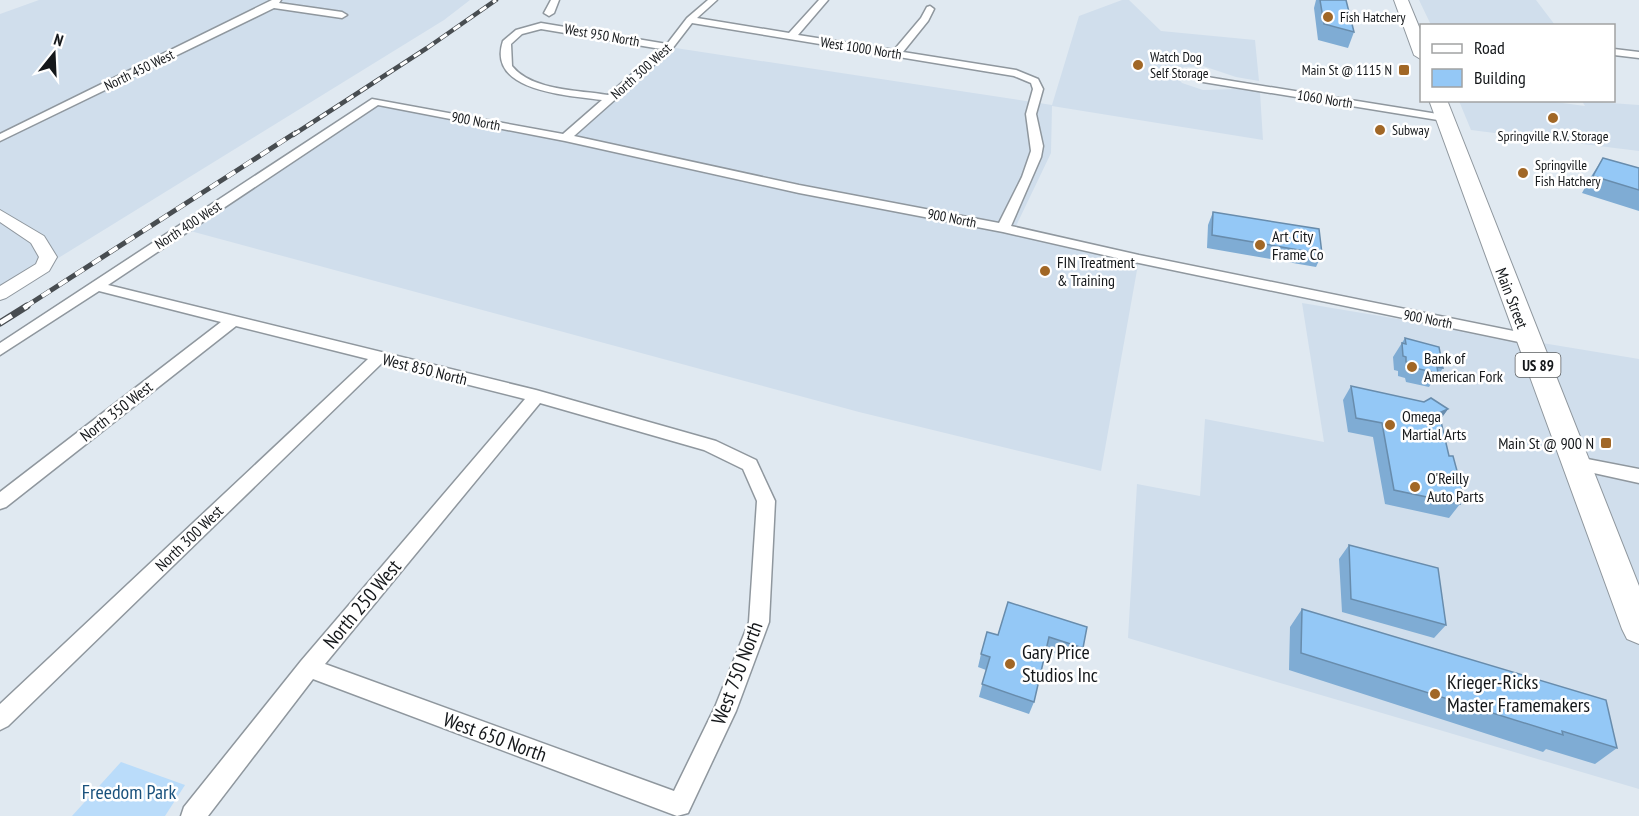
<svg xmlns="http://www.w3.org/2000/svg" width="1639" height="816" font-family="'PT Sans Narrow',sans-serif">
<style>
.built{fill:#d0deec}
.green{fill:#badcfa}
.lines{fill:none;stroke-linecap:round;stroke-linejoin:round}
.minor-casing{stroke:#8f979e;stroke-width:3}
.tertiary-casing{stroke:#8f979e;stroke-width:2}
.primary-casing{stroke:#8f979e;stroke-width:2}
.minor{fill:#fff;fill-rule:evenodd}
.tertiary{fill:#fff;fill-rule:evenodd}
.primary{fill:#fff;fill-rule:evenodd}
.rail-far2-casing{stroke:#484d51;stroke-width:4.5}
.rail-far1-casing{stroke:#484d51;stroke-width:5}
.rail-casing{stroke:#484d51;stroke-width:7}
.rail-far2{stroke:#fff;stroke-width:3;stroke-dasharray:8;stroke-linecap:butt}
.rail-far1{stroke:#fff;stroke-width:4;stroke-dasharray:10;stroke-linecap:butt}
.rail{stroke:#fff;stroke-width:4.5;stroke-dasharray:14;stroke-linecap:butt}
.wall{fill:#7facd4}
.shaded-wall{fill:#688cac}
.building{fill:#94c8f6;stroke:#688cac;stroke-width:1.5}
.poi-dot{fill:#a16726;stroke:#fff;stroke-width:2}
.labels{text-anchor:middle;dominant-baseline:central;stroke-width:5;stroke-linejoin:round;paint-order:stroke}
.far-poi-label{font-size:14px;fill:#14171a;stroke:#fff;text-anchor:start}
.far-street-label{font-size:14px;fill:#14171a;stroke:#fff}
.shield{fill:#fff;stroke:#5a5d5f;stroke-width:1.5}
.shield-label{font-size:15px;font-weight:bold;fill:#14171a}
.poi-label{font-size:16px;fill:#14171a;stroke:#fff;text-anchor:start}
.street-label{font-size:16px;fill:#14171a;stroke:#fff}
.near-street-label{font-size:20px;fill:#14171a;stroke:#fff}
.near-poi-label{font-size:20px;fill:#14171a;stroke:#fff;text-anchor:start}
.near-park-label{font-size:20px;fill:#1a527d;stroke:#fff}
</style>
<rect width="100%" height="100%" fill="#e0e9f1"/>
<path class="built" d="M39,0H470L444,20L0,294V14Z
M1122,0H1129L1161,31L1255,40L1259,81L1236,77L1203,66L1184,67L1174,74L1182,83L1203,90L1237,89L1260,92L1263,140L1052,106L1051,153L1016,226L1139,259L1101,471L859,412L183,229L376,101L565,138L669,47L1052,105L1079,16Z
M1419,0H1536L1555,25H1431Z
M1540,100L1585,106L1582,101L1639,105V151L1471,130L1459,101Z
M1302,303L1639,359V789L1128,638L1137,484L1200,496L1205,419L1324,442Z"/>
<path class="green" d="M121,762L185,785L165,816H72Z"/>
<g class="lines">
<defs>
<path id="minor" d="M272,0H281L279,3L342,12L347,15L342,18L274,8L0,141V134Z
M551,0H559L554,13L549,16L544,13Z
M708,0H717L697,18L789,33L819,0H828L798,35L894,50L921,18L927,7L930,6L934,9L928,21L903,52L1016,70L1038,79L1043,89L1036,114L1043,146L1041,157L1011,226L1139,255L1528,334L1536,339L1528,344L1139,263L1003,232L799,193L565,141L378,105L108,285L536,390L716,441L756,460L775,501L769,622L736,711L688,813L677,816L313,679L208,816H181L184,807L301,661L525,399L382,363L8,726L0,730V704L368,359L236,326L6,507L0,509V492L221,322L99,291L0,355V343L372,99L563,134L602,100C569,95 486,92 503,41L516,30L541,23L667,44L687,18ZM692,23L1014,76L1031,83L1033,89L1026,114L1031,151L1022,177L999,223L799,185L574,136L672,49ZM541,29L661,49L608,95C579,90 532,91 512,66L511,44L522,34ZM540,403L704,450L743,469L757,501L749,622L715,707L674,791L325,664Z
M1614,49L1639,52V58L1614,55Z
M1207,77L1444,115L1449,118L1444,121L1203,82V78Z
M1577,457L1639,469V483L1571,468L1568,463L1571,458Z"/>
<path id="tertiary" d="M0,210L44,236L57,257L49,271L6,298L0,300V286L36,264L39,257L31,243L0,222Z"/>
<path id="primary" d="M1394,0H1408L1422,34V60L1414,55Z
M1429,100H1447L1639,586V644L1627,639L1622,629Z"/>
</defs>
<use href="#minor" class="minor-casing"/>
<use href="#tertiary" class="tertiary-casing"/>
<use href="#primary" class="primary-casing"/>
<use href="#minor" class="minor"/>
<use href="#tertiary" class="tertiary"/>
<use href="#primary" class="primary"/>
<defs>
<path id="rail-far2" d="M293,135L427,48L496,0"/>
<path id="rail-far1" d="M25,307L295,133"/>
<path id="rail" d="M0,323L27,306"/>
</defs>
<use href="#rail-far2" class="rail-far2-casing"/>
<use href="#rail-far1" class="rail-far1-casing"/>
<use href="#rail" class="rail-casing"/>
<use href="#rail-far2" class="rail-far2"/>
<use href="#rail-far1" class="rail-far1"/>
<use href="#rail" class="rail"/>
</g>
<path class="wall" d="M1316,0H1346L1354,32L1348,48L1318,40L1314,8Z
M1603,158L1639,168V211L1582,193L1592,175Z
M1213,212L1322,254L1316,267L1207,248L1208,225Z
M1405,338L1443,368L1434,382H1432L1429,387L1406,382L1405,378L1398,376V371L1394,370L1393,357Z
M1351,386L1448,409L1440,420L1449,456L1463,493L1459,498L1460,504L1449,518L1385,504L1373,437L1348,432L1343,400Z
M1349,545L1446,625L1434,638L1342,612L1339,559Z
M1302,609L1617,748L1595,764L1546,749L1543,752L1289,670L1290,627Z
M1087,627L1083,648L1078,661L1046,650L1034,702L1029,714L979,697L986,670L978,667L981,654L998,635Z"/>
<path class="shaded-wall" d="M1448,409L1438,423L1439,413Z"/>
<path class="building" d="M1320,0H1346L1354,32L1324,24Z
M1603,158L1639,168V190L1593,176Z
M1213,212L1319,229L1322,254L1212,235Z
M1405,338L1439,347L1443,368L1437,367L1438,373L1414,368V364L1406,362V357L1403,356L1402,343L1406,344Z
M1351,386L1424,402L1431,398L1448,409L1439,413L1449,456H1453L1463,493L1457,492L1460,504L1394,490L1382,423L1356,418Z
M1349,545L1438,568L1446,625L1351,599Z
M1008,602L1087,627L1083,648L1049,637L1034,702L982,684L990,657L981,654L987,632L998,635Z
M1302,609L1606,700L1617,748L1562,731L1563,735L1301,653Z"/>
<g class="poi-dot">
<circle cx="1328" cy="17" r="6"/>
<circle cx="1138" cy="65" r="6"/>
<rect x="1398" y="64" width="12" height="12" rx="3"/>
<circle cx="1553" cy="118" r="6"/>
<circle cx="1380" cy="130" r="6"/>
<circle cx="1523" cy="173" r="6"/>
<circle cx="1260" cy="245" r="6"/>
<circle cx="1045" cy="271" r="6"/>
<circle cx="1412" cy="367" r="6"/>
<circle cx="1390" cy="425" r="6"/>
<rect x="1600" y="437" width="12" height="12" rx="3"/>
<circle cx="1415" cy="487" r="6"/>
<circle cx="1010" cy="664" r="6"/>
<circle cx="1435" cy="694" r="6"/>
</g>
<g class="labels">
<g class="far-poi-label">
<text x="1340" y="17">Fish Hatchery</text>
<text x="1150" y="57">Watch Dog<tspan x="1150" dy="16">Self Storage</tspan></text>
<text x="1392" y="70" text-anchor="end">Main St @ 1115 N</text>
<text x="1392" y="130">Subway</text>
<text x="1553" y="136" text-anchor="middle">Springville R.V. Storage</text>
<text x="1535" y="165">Springville<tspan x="1535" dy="16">Fish Hatchery</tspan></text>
</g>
<g class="far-street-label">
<text transform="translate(602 35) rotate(10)">West 950 North</text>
<text transform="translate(861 48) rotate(9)">West 1000 North</text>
<text transform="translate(139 70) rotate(-26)">North 450 West</text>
<text transform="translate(641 71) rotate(-42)">North 300 West</text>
<text transform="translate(1325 99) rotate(9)">1060 North</text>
<text transform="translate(476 121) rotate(11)">900 North</text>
<text transform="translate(952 218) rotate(11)">900 North</text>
<text transform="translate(188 225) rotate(-33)">North 400 West</text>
<text transform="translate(1428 319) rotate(11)">900 North</text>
</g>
<rect class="shield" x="1515.5" y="353" width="45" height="24" rx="4.5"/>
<g class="shield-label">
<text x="1538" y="365">US 89</text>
</g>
<g class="poi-label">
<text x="1272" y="236">Art City<tspan x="1272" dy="18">Frame Co</tspan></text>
<text x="1057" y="262">FIN Treatment<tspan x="1057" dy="18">&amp; Training</tspan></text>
<text x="1424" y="358">Bank of<tspan x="1424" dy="18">American Fork</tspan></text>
<text x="1402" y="416">Omega<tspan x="1402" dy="18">Martial Arts</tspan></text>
<text x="1594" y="443" text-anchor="end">Main St @ 900 N</text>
<text x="1427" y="478">O'Reilly<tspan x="1427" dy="18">Auto Parts</tspan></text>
</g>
<g class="street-label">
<text transform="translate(1512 298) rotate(69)">Main Street</text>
<text transform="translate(425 369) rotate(14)">West 850 North</text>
<text transform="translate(116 411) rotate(-38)">North 350 West</text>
<text transform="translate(189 538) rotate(-44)">North 300 West</text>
</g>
<g class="near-street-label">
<text transform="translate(362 604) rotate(-50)">North 250 West</text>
<text transform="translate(737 673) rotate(-69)">West 750 North</text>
<text transform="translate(495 737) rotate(20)">West 650 North</text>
</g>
<g class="near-poi-label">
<text x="1022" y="652">Gary Price<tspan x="1022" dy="23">Studios Inc</tspan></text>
<text x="1447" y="682">Krieger-Ricks<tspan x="1447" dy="23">Master Framemakers</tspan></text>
</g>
<g class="near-park-label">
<text x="129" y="792">Freedom Park</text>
</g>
</g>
<rect x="1420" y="24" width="195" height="78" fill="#ffffff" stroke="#a1a2a3" stroke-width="1.5"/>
<rect x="1432" y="44" width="30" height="9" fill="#ffffff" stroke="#a1a2a3" stroke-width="1.5"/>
<text x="1474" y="54" font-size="18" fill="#14171a">Road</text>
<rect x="1432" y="69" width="30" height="18" fill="#94c8f6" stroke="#a1a2a3" stroke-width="1.5"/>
<text x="1474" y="84" font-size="18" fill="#14171a">Building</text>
<g transform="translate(54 54) rotate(18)" stroke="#ffffff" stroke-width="4.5" paint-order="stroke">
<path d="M0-4.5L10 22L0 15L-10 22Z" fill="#14171a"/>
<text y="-9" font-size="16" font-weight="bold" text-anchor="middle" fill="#14171a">N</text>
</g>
</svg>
